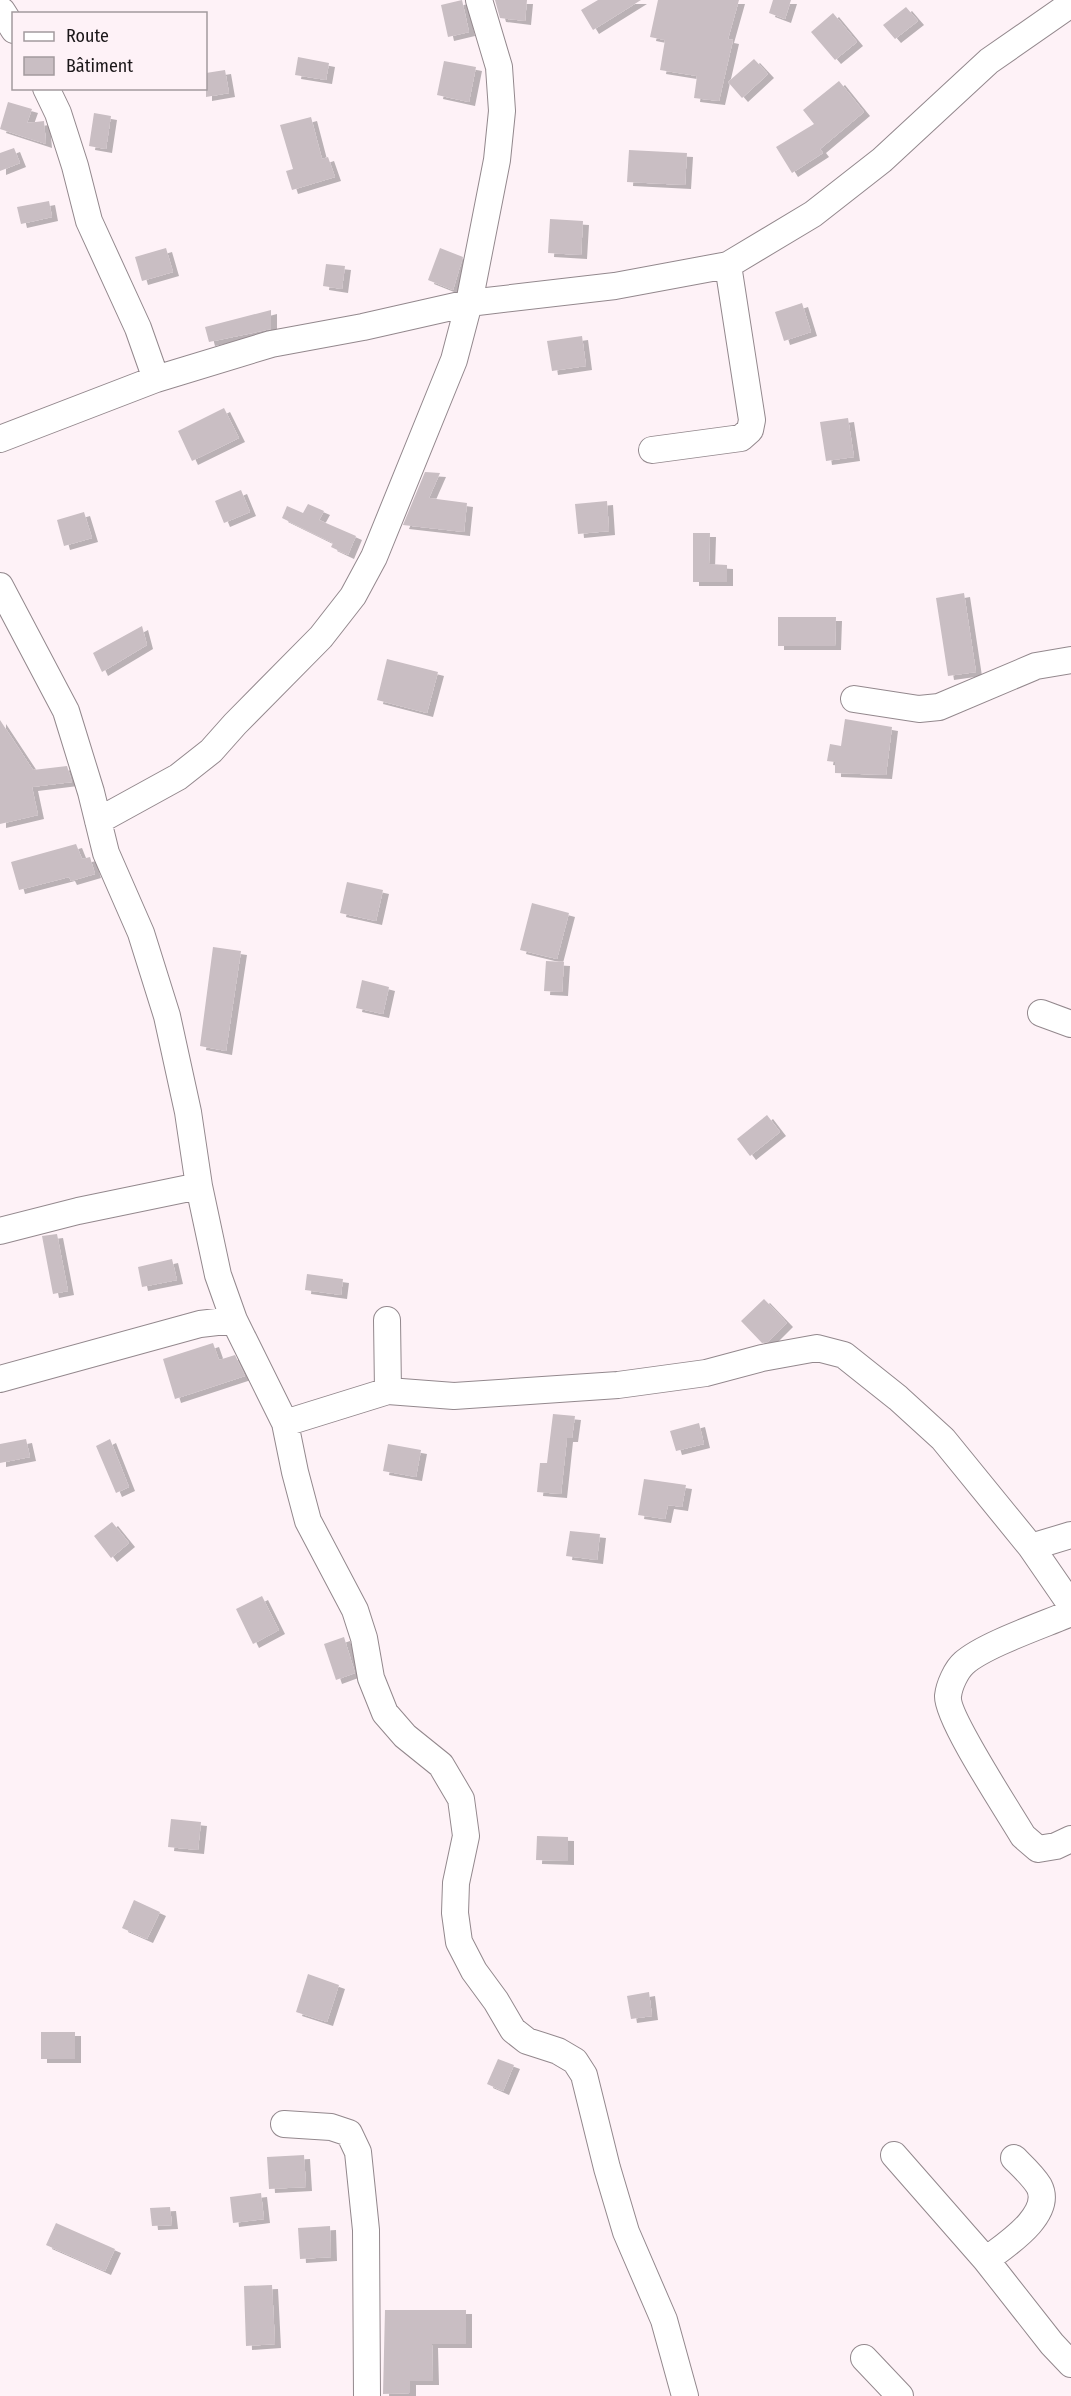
<svg xmlns="http://www.w3.org/2000/svg" width="1071" height="2396" font-family="'Fira Sans Condensed',sans-serif">
<style>
.building{fill:#c9bec3;filter:url(#shadow)}
.lines{fill:none;stroke-linecap:round;stroke-linejoin:round}
.minor-casing{stroke:#93888d;stroke-width:28}
.minor{stroke:#fff;stroke-width:26}
</style>
<defs>
<filter id="shadow"><feDropShadow dx="6" dy="4" stdDeviation="0" flood-color="#0004"/></filter>
</defs>
<rect width="100%" height="100%" fill="#fef2f7"/>
<path class="building" d="M462,0L469,32L448,37L441,5Z
M495,0H527L525,21L500,18Z
M598,0H641L593,30L581,10Z
M658,0H739L728,39L733,40L719,101L694,98L697,76L660,70L665,40L650,37Z
M773,0H791L785,19L769,13Z
M906,7L918,21L895,39L883,25Z
M833,13L857,42L835,60L811,32Z
M298,57L329,63L326,80L295,75Z
M754,59L768,74L742,98L728,82Z
M444,61L476,67L469,102L437,95Z
M225,70L229,93L206,97V73Z
M839,81L864,112L820,149L823,153L792,173L776,147L814,124L803,110Z
M8,102L32,109L27,123L44,121L46,144L0,129Z
M94,113L111,116L106,149L89,146Z
M311,117L322,159L328,157L335,177L292,190L286,171L293,169L280,125Z
M14,148L20,163L0,171V153Z
M629,150L687,153L685,185L627,182Z
M49,201L52,217L21,224L17,207Z
M550,219L583,221L581,255L548,253Z
M166,248L173,272L142,281L135,257Z
M440,248L463,257L453,290L428,280Z
M326,264L345,266L342,289L323,286Z
M802,303L811,332L784,341L775,312Z
M271,310V329L209,342L205,327Z
M582,336L586,366L552,371L547,341Z
M224,408L239,438L192,461L178,431Z
M848,418L854,457L826,461L820,422Z
M425,472L440,473L429,498L467,503L464,532L403,525Z
M241,490L250,512L224,523L215,501Z
M607,501L609,531L578,534L575,504Z
M308,504L324,511L319,520L356,536L348,555L331,547L333,543L282,518L287,506L303,513Z
M84,512L92,538L64,546L57,520Z
M693,533H710L709,564L727,565V582H693Z
M964,593L976,672L948,676L936,598Z
M778,617H836L835,646H778Z
M142,626L147,645L102,672L93,653Z
M387,659L438,672L427,713L377,700Z
M845,719L892,727L886,775L835,773V762L827,761L830,744L841,746Z
M0,720L33,770L67,766L72,782L32,787L38,815L0,824Z
M76,844L82,859L90,857L95,874L71,881L69,877L19,890L11,862Z
M347,882L383,890L376,921L340,913Z
M532,903L569,913L557,959L520,950Z
M213,947L241,951L226,1051L200,1046Z
M546,961L564,962L562,992L544,991Z
M362,980L389,987L383,1014L356,1008Z
M767,1115L780,1132L750,1156L737,1139Z
M57,1234L68,1291L53,1294L42,1236Z
M172,1259L177,1280L142,1287L138,1267Z
M307,1274L343,1279L341,1295L305,1290Z
M764,1299L787,1323L768,1342L762,1343L741,1321Z
M213,1343L219,1360L235,1355L245,1376L175,1399L163,1359Z
M553,1414L575,1416L572,1438H567L561,1494L537,1492L540,1463H547Z
M699,1423L704,1444L676,1451L670,1431Z
M26,1439L30,1457L0,1463V1444Z
M110,1439L129,1487L116,1493L96,1446Z
M388,1444L421,1450L416,1477L383,1471Z
M644,1479L686,1485L682,1507L668,1505L665,1519L638,1515Z
M112,1522L129,1543L111,1558L94,1536Z
M570,1531L600,1534L597,1560L566,1556Z
M262,1596L279,1630L253,1644L236,1609Z
M344,1637L355,1673L336,1680L324,1644Z
M171,1819L201,1822L198,1850L168,1847Z
M537,1836L568,1837V1861L536,1860Z
M134,1900L160,1912L147,1939L122,1928Z
M308,1974L339,1985L327,2022L296,2012Z
M649,1992L652,2016L631,2019L627,1996Z
M41,2032H75V2059H41Z
M498,2059L514,2065L503,2091L487,2084Z
M304,2155L306,2187L269,2189L267,2157Z
M261,2193L264,2219L233,2223L230,2197Z
M170,2207L172,2225L152,2226L150,2208Z
M56,2223L115,2249L105,2271L46,2245Z
M330,2226L331,2257L300,2259L298,2228Z
M272,2285L275,2344L246,2346L244,2286Z
M385,2310H466V2344H432L433,2381H410V2393L383,2394Z"/>
<g class="lines">
<defs>
<path id="minor" d="M2,11L14,30
M46,88L58,113L75,166L89,221L138,328L156,379
M0,439L156,379L271,344L363,327L469,303L615,286L728,265L813,214L882,160L989,61L1071,4
M652,450L741,438L750,430L752,420L728,265
M0,586L66,711L91,792L106,853L141,933L167,1016L188,1112L199,1186L218,1275L234,1320L285,1423L295,1472L308,1521L355,1610L364,1638L371,1678L385,1713L405,1736L441,1765L461,1799L466,1836L456,1883L455,1913L459,1942L474,1971L496,2001L513,2030L527,2041L558,2051L575,2061L584,2075L607,2168L626,2232L664,2320L685,2396
M854,699L919,709L939,707L1036,666L1071,660
M98,821L178,777L211,751L235,724L321,637L353,596L374,557L454,360L469,303L497,160L502,111L499,67L479,0
M1041,1013L1071,1024
M0,1231L78,1211L199,1186
M387,1320L388,1391
M0,1379L200,1324L234,1320
M285,1423L388,1391L454,1396L618,1385L706,1373L762,1358L817,1348L844,1355L898,1398L943,1439L1031,1547L1071,1605
M1031,1547L1071,1535
M1071,1613C1043,1625 984,1645 964,1663C956,1670 949,1686 948,1696C946,1717 1009,1812 1023,1836L1038,1849L1056,1846L1071,1839
M284,2124L331,2127L349,2133L358,2152L366,2230L367,2396
M894,2155L986,2260L1052,2344L1071,2364
M986,2260C1004,2246 1054,2215 1039,2186C1033,2176 1022,2166 1014,2158
M864,2358L900,2396"/>
</defs>
<use href="#minor" class="minor-casing"/>
<use href="#minor" class="minor"/>
</g>
<rect x="12" y="12" width="195" height="78" fill="#fef2f7" stroke="#a39a9e" stroke-width="1.5"/>
<rect x="24" y="32" width="30" height="9" fill="#ffffff" stroke="#a39a9e" stroke-width="1.5"/>
<text x="66" y="42" font-size="18" fill="#1b1719">Route</text>
<rect x="24" y="57" width="30" height="18" fill="#c9bec3" stroke="#a39a9e" stroke-width="1.5"/>
<text x="66" y="72" font-size="18" fill="#1b1719">Bâtiment</text>
</svg>
